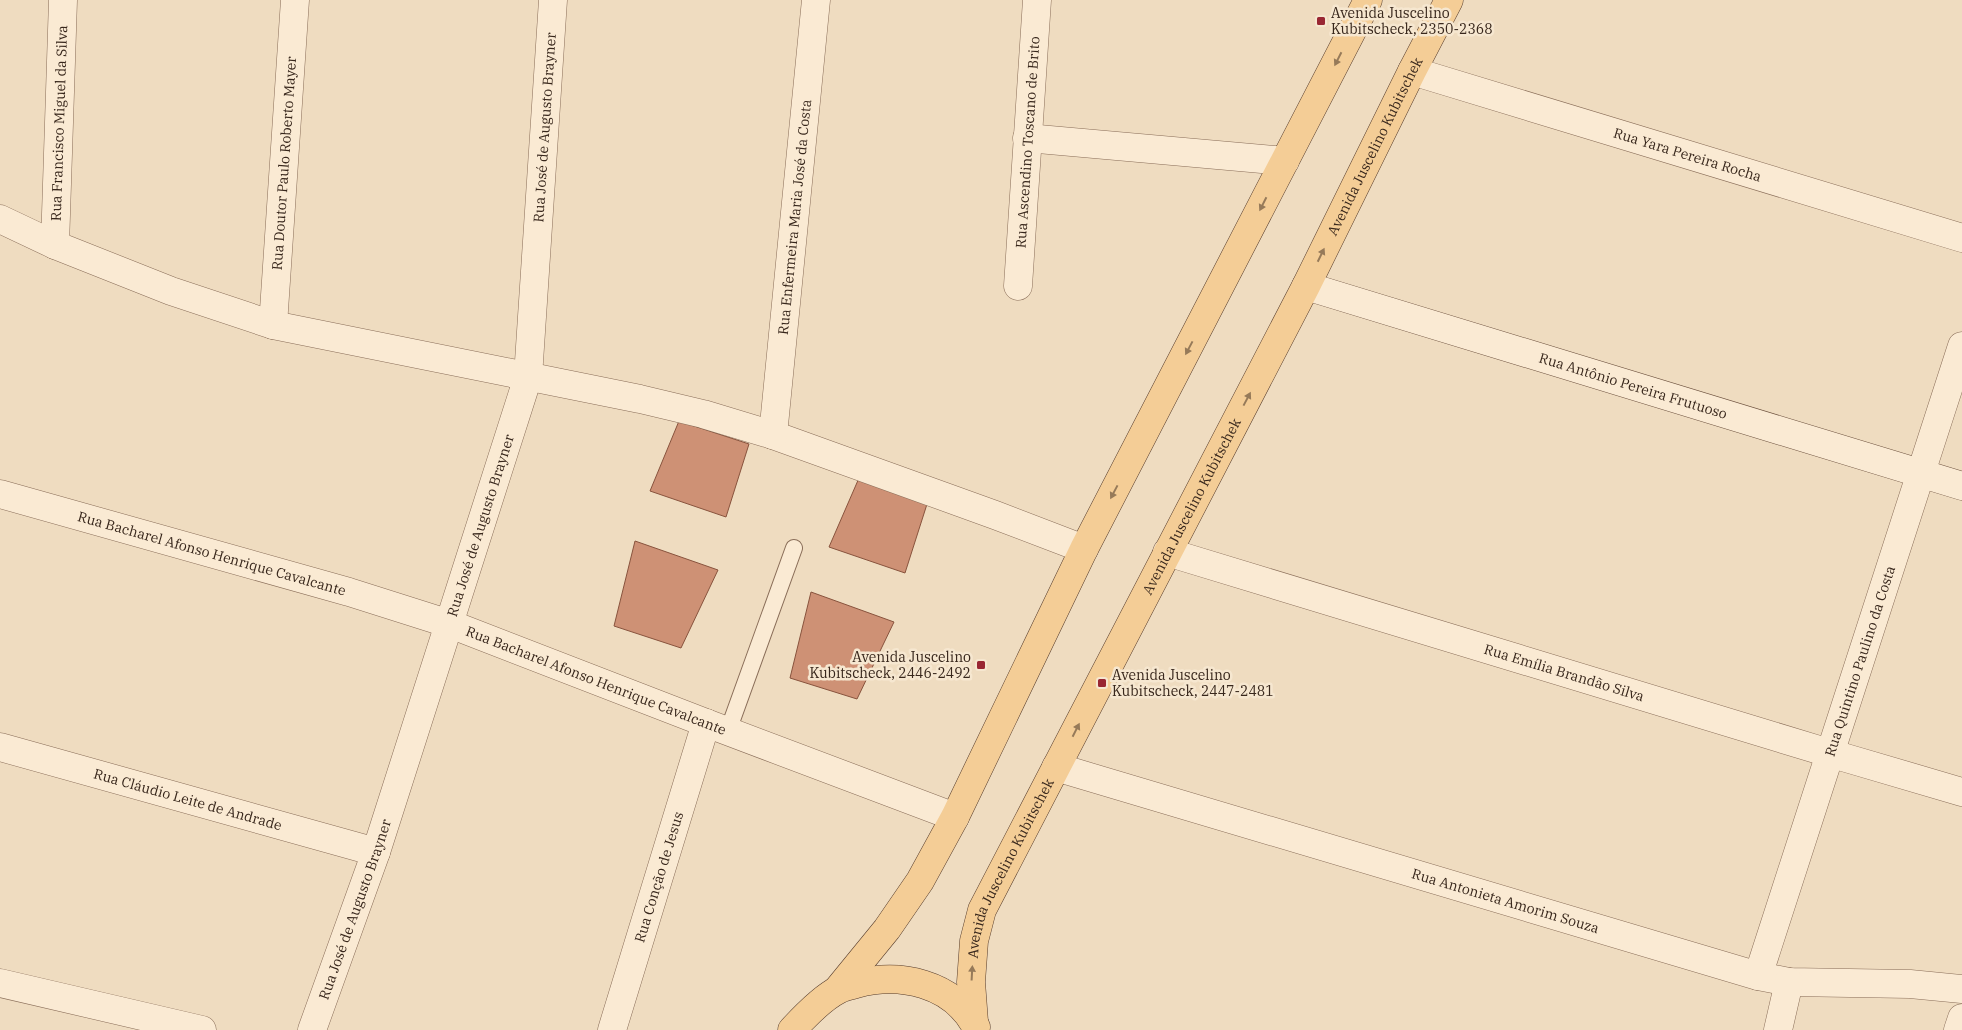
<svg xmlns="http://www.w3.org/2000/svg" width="1962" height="1030" font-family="'IBM Plex Serif',serif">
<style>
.building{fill:#ce9175;stroke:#88533d}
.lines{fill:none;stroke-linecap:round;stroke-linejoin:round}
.lane-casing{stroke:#896d58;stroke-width:18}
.street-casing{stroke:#896d58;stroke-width:29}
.secondary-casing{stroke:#6a4e3b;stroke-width:29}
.primary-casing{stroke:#563c2c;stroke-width:29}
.lane{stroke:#faead3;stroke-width:16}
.street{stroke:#faead3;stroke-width:28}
.secondary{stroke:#faead3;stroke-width:28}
.primary{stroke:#f4cd96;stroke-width:28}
.oneway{fill:#967a59}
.poi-dot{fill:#992632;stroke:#f6e7d0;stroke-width:2}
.labels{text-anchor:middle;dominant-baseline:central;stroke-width:5;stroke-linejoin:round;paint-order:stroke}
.poi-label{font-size:14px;fill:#38271c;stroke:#f6e7d0;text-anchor:start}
.street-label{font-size:14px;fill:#38271c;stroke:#f6e7d0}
</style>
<rect width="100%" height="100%" fill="#efdcc0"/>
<path class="building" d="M679,421L749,444L726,517L650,491Z
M859,478L928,501L905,573L829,547Z
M635,541L718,570L681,648L614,626Z
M811,592L894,622L857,699L790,678Z"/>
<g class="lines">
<defs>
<path id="lane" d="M728,731L794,548"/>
<g id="street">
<path id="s1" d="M1412,71L1962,238"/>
<path d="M1027,138L1285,161"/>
<path d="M0,219L55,245L171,291L273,325L640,399L703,414L773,435L995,515L1084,549"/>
<path id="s2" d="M55,245L63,0"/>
<path id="s3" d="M1018,286L1037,0"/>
<path id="s4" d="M273,325L295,0"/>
<path id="s5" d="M773,435L816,0"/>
<path id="s6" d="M0,494L349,592L450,624L706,723L955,817"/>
<path id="s7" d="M1167,552L1829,753L1962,792"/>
<path id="s8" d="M0,747L376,852"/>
<path id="s9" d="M1056,767L1758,976L1789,982L1910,984L1962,989"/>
<path id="s10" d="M1758,976L1962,346"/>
<path d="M0,983L202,1030"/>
<path id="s11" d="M312,1030L376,852L528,377L553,0"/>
<path id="s12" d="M612,1030L706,723"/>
<path d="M1778,1030L1789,982"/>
<path d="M1958,1030L1962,1018"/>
</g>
<g id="secondary">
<path id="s13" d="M1306,286L1962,486"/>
</g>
<g id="primary">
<path d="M838,989L887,929L920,881L955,817L1084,549L1368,0"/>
<path id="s14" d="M974,1022L971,982L974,941L982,910L1306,286L1412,71L1449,0"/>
<path d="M792,1030C804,1017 822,998 838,990C843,987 850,986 856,984C900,972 953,983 976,1027"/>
</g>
</defs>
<use href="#lane" class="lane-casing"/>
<use href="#street" class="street-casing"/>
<use href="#secondary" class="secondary-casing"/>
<use href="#primary" class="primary-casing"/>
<use href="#lane" class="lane"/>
<use href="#street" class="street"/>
<use href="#secondary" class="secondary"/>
<use href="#primary" class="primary"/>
</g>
<defs><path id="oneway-solid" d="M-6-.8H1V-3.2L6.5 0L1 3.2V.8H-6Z" transform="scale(1.25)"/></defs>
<g class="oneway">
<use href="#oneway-solid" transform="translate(1338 59) rotate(117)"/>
<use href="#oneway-solid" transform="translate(1263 204) rotate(117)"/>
<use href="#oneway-solid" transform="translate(1321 255) rotate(-64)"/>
<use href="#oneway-solid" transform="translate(1189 348) rotate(118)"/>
<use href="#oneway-solid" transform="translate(1247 399) rotate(-62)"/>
<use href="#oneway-solid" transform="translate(1114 492) rotate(118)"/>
<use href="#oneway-solid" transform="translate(1076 730) rotate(-63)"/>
<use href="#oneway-solid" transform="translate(972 973) rotate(-87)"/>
</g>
<g class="poi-dot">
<rect x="1316" y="16" width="10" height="10" rx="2.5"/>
<rect x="976" y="660" width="10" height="10" rx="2.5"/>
<rect x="1097" y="678" width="10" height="10" rx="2.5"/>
</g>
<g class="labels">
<g class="poi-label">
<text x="1331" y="13">Avenida Juscelino<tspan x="1331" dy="16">Kubitscheck, 2350-2368</tspan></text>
<text x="971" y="657" text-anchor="end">Avenida Juscelino<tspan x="971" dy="16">Kubitscheck, 2446-2492</tspan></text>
<text x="1112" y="675">Avenida Juscelino<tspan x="1112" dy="16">Kubitscheck, 2447-2481</tspan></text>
</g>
<g class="street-label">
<text stroke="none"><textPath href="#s2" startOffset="122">Rua Francisco Miguel da Silva</textPath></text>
<text stroke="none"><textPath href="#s11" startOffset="938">Rua José de Augusto Brayner</textPath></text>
<text stroke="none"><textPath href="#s3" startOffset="144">Rua Ascendino Toscano de Brito</textPath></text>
<text stroke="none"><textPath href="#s14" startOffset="972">Avenida Juscelino Kubitschek</textPath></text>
<text stroke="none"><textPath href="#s1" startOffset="288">Rua Yara Pereira Rocha</textPath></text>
<text stroke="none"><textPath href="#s4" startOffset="162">Rua Doutor Paulo Roberto Mayer</textPath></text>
<text stroke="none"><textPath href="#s5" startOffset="219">Rua Enfermeira Maria José da Costa</textPath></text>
<text stroke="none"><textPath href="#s13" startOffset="342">Rua Antônio Pereira Frutuoso</textPath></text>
<text stroke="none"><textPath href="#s14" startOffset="568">Avenida Juscelino Kubitschek</textPath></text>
<text stroke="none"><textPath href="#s11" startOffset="532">Rua José de Augusto Brayner</textPath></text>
<text stroke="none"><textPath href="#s6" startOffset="220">Rua Bacharel Afonso Henrique Cavalcante</textPath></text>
<text stroke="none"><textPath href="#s10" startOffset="331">Rua Quintino Paulino da Costa</textPath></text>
<text stroke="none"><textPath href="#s7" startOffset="415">Rua Emília Brandão Silva</textPath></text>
<text stroke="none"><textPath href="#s6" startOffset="625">Rua Bacharel Afonso Henrique Cavalcante</textPath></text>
<text stroke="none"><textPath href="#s8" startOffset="195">Rua Cláudio Leite de Andrade</textPath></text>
<text stroke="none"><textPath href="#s14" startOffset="162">Avenida Juscelino Kubitschek</textPath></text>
<text stroke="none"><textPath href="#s12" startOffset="160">Rua Conção de Jesus</textPath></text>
<text stroke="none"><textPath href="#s9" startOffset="469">Rua Antonieta Amorim Souza</textPath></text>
<text stroke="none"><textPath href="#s11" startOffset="128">Rua José de Augusto Brayner</textPath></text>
</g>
</g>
</svg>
